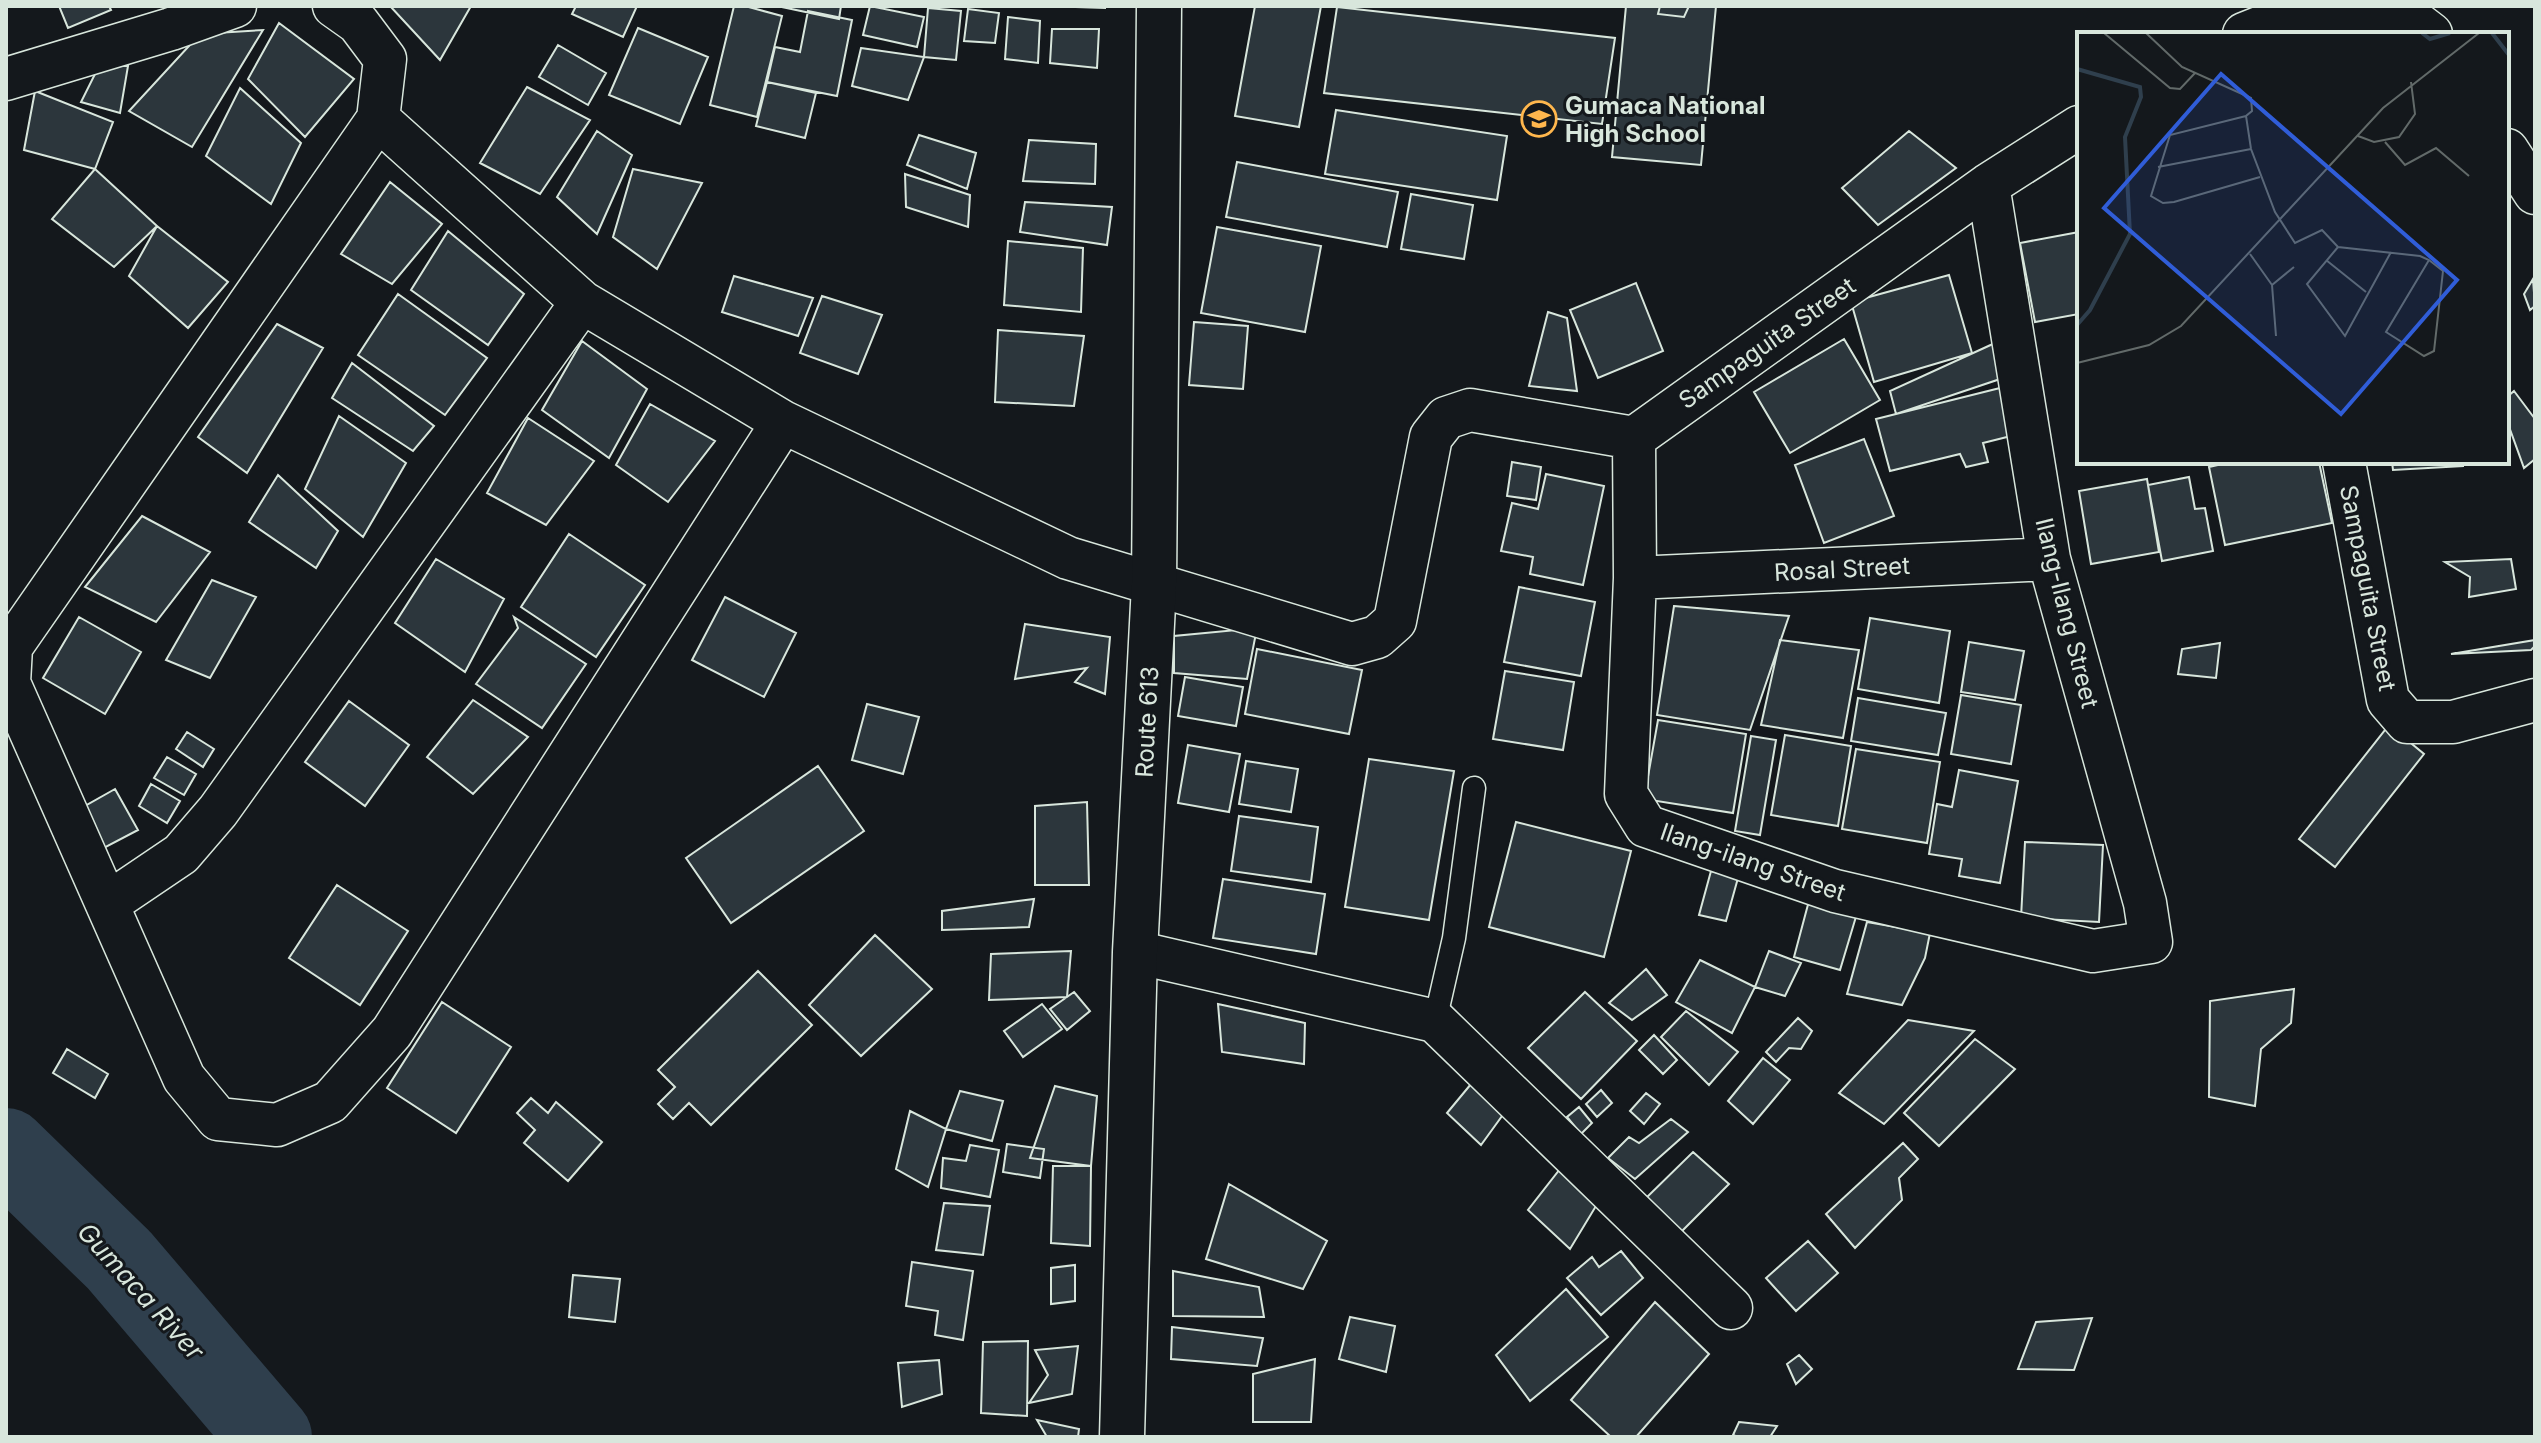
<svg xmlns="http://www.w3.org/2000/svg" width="2541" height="1443" font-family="Inter,sans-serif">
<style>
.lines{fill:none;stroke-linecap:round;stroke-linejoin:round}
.river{stroke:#2f3f4d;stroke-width:84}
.building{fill:#2c363c;stroke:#d8e6dc;stroke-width:2}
.lane-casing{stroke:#d8e6dc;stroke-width:25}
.street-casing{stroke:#d8e6dc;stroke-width:45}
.primary-casing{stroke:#d8e6dc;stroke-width:47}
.lane{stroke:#14181c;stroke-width:22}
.street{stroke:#14181c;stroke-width:42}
.primary{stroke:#14181c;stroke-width:44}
.labels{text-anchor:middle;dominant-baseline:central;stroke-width:6;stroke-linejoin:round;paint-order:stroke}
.poi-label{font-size:24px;font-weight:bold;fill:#d8e6dc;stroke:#14181c;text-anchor:start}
.street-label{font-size:24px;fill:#d8e6dc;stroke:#14181c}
.water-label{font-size:26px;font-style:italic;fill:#d8e6dc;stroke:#14181c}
.inset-river{fill:none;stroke:#2f3f4d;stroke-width:4}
.inset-road{fill:none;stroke:#626a69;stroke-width:2}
.view{fill:#305dd8;fill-opacity:0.15;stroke:#305dd8;stroke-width:4}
.inset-edge{fill:none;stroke:#d8e6dc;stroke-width:4}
</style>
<rect width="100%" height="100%" fill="#14181c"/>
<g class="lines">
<path class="river" d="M6,1150L119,1260L270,1437"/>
</g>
<path class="building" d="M59,6H109L111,10L68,28Z
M390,6H471L440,60Z
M576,6H637L623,37L572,14Z
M734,6H745L782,16L757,117L710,105Z
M777,6H841L839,19Z
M870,6L924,17L917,47L863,35Z
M1045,6H1105V8Z
M1255,6H1321L1299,127L1235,116Z
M1626,6H1716L1701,165L1612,157Z
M1660,6H1689L1684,17L1658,14Z
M1337,7L1615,38L1602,124L1324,93Z
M928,8L961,11L956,60L924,57Z
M968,9L999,13L995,43L964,41Z
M808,11L852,20L837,96L767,82L775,47L800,52Z
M1008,17L1040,21L1038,63L1005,59Z
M279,23L354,79L305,137L248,79Z
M638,28L708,57L680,124L609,95Z
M1052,29H1099L1097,68L1050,63Z
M263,30L192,147L129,111L200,34Z
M558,45L606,73L588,105L539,77Z
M861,48L924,57L908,100L852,86Z
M99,66H128L120,113L81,102Z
M767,82L816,93L805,138L756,126Z
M527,87L590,120L540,194L480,163Z
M240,88L301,143L271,204L206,156Z
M35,91L113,122L95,169L24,150Z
M1336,110L1507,136L1497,200L1325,174Z
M597,131L632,155L597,234L557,197Z
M1909,131L1956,168L1878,225L1842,188Z
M919,135L976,153L967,189L907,165Z
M1029,140L1096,144L1095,184L1023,181Z
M1237,162L1398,192L1387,247L1226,217Z
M95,169L157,226L114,267L52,219Z
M633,169L702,183L657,269L613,237Z
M905,174L970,195L968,227L906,207Z
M390,182L442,224L392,284L341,254Z
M1411,194L1473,205L1464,259L1401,249Z
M1025,202L1112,207L1107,245L1020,232Z
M157,226L228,282L188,328L129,276Z
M1217,227L1321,246L1305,332L1201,313Z
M448,231L524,294L488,345L411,290Z
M2079,232V314L2035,322L2020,243Z
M1008,241L1083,248L1081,312L1004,305Z
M1949,275L1972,353L1874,382L1851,302Z
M734,276L813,298L798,336L722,312Z
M2533,279L2535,306L2530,310L2524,294Z
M1636,283L1663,351L1598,378L1570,310Z
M398,294L487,358L445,415L358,355Z
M822,296L882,315L858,374L800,353Z
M1548,312L1567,318L1577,391L1529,386Z
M1194,322L1248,326L1243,389L1189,385Z
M277,324L323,348L247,473L198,437Z
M998,330L1084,336L1074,406L995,402Z
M1844,339L1880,400L1790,453L1754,392Z
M582,341L647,389L609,458L542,410Z
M1995,343L2006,377L1896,414L1890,391Z
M352,363L434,426L413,451L332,398Z
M2000,388L2011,436L1983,443L1988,462L1966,467L1960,454L1890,471L1876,419Z
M2514,391L2535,419V459L2524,468L2507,421V397Z
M650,404L715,441L668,502L616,465Z
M339,416L406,463L363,537L305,489Z
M528,418L594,461L546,525L487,493Z
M1864,439L1894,516L1824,543L1795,465Z
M1512,462L1541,467L1536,500L1507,496Z
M2231,462H2319L2332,523L2225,545L2209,467Z
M2392,462H2463V466L2393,470Z
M1546,474L1604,486L1583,585L1530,574L1533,557L1501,551L1512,503L1538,509Z
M278,475L338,531L316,568L249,522Z
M2189,477L2195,509L2205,508L2213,551L2162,561L2148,485Z
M2147,479L2159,552L2091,564L2079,491Z
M142,516L210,552L156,622L85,587Z
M569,534L645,585L596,657L521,607Z
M436,559L504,599L465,672L395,623Z
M2511,559L2516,589L2469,597L2470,577L2445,562Z
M212,580L256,597L210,678L166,660Z
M1519,587L1595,602L1581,676L1504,662Z
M725,597L796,633L764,697L692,660Z
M1674,606L1789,616L1750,730L1657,715Z
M79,617L141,652L105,714L43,678Z
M514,617L586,664L542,728L476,684L518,628Z
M1870,618L1950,631L1939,703L1858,689Z
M1025,624L1110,637L1105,694L1075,682L1087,668L1015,679Z
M1257,628L1247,679L1174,673V636Z
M1780,640L1859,650L1843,738L1761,725Z
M2535,640V646L2531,650L2451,654Z
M1969,642L2024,651L2015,700L1961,692Z
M2220,643L2216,678L2178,674L2182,649Z
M1257,649L1362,670L1349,734L1245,714Z
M1505,671L1574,682L1563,750L1493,739Z
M1185,677L1243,687L1236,726L1178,716Z
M1961,695L2021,705L2011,764L1951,754Z
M1858,698L1946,713L1938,755L1851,741Z
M473,700L528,737L473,794L427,757Z
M349,701L409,745L365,806L305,762Z
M867,704L919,717L903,774L852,760Z
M1658,720L1746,734L1733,813L1644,799Z
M2389,725L2424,754L2335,867L2299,839Z
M187,732L214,749L203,767L176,749Z
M1785,735L1851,746L1838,826L1771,815Z
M1751,736L1776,740L1760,835L1735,831Z
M1188,745L1240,754L1229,812L1178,803Z
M1856,749L1940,762L1927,843L1842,829Z
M167,757L196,774L184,795L154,778Z
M1369,759L1454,771L1429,920L1345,907Z
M1246,761L1298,769L1291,812L1239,804Z
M818,766L864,831L731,923L686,858Z
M1959,770L2018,781L2000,883L1959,876L1962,859L1929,854L1937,804L1952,807Z
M151,784L180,801L167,823L139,806Z
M115,789L138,830L100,850L78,810Z
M1087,802L1089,885H1035V806Z
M1239,816L1318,827L1311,882L1231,871Z
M1516,822L1631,851L1604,957L1489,927Z
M2025,842L2103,845L2099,922L2021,918Z
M1711,871L1738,878L1726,921L1699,915Z
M1223,879L1325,894L1316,954L1213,938Z
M337,885L408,931L360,1005L289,958Z
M1810,897L1858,910L1840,970L1794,957Z
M1034,899L1029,927L942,930V911Z
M1867,922L1930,933L1925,958L1902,1005L1847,994Z
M875,935L932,989L861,1056L809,1005Z
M1071,951L1067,997L989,1000L991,954Z
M1769,951L1801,963L1785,996L1755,987Z
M1700,960L1755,987L1732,1033L1676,1002Z
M1646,969L1667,995L1632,1020L1609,1003Z
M758,971L812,1025L711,1125L689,1103L673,1119L658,1104L675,1087L658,1070Z
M2294,989L2291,1023L2261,1049L2255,1106L2209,1097L2210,1001Z
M1074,992L1090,1011L1067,1030L1050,1009Z
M1585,992L1637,1041L1581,1099L1528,1048Z
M442,1002L511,1047L456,1133L387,1088Z
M1042,1004L1062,1029L1023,1057L1004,1031Z
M1218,1004L1305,1023L1304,1064L1222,1052Z
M1686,1011L1738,1052L1709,1085L1661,1037Z
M1798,1018L1812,1031L1801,1049L1789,1048L1776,1062L1766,1052Z
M1908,1020L1974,1031L1884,1124L1839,1093Z
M1654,1035L1677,1060L1663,1074L1639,1050Z
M1975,1039L2015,1069L1939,1146L1904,1113Z
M67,1049L108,1074L95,1098L53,1073Z
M1763,1058L1790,1080L1753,1124L1728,1101Z
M1476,1078L1510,1105L1481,1145L1447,1113Z
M1055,1086L1097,1096L1091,1166L1030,1158Z
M1601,1090L1612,1103L1597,1117L1586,1104Z
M960,1091L1003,1101L992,1141L946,1129Z
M1646,1093L1660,1104L1644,1124L1630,1111Z
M531,1098L548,1113L556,1102L602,1142L568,1181L524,1143L535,1130L517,1113Z
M1579,1107L1592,1123L1581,1134L1567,1117Z
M910,1111L946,1129L928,1187L896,1169Z
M1671,1119L1688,1132L1635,1179L1608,1158L1629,1137L1639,1143Z
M1903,1143L1918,1159L1899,1178L1902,1200L1855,1248L1826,1214Z
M1007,1144L1044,1149L1040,1178L1003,1172Z
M970,1145L999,1150L990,1197L941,1188L943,1158L966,1161Z
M1693,1152L1729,1184L1678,1235L1643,1201Z
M1053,1166H1091L1090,1246L1051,1243Z
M1560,1169L1596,1206L1570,1249L1528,1210Z
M1229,1184L1327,1241L1303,1289L1206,1259Z
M944,1203L990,1206L983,1255L936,1250Z
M1808,1241L1838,1273L1796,1311L1766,1278Z
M1621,1251L1643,1278L1601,1315L1567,1278L1592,1257L1599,1267Z
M912,1262L973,1271L963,1340L935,1335L938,1311L906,1306Z
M1075,1265V1301L1051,1304V1268Z
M1173,1271L1259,1287L1264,1317L1173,1316Z
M573,1275L620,1279L615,1322L569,1317Z
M1566,1289L1608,1337L1530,1401L1496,1355Z
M1655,1302L1709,1354L1636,1437H1611L1571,1400Z
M1350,1317L1395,1326L1386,1372L1339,1359Z
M2092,1318L2074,1370L2018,1369L2036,1322Z
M1172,1327L1263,1338L1257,1366L1171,1359Z
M1028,1341L1027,1416L981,1413L983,1342Z
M1078,1346L1072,1394L1029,1403L1048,1375L1035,1350Z
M1799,1355L1812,1369L1796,1384L1787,1364Z
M1315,1359L1311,1422H1253V1374Z
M939,1360L942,1394L902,1407L898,1363Z
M1037,1420L1079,1429L1078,1437H1047Z
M1739,1422L1777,1426L1770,1437H1738L1733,1435Z"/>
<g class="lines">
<defs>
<path id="lane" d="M1435,1021L1454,938L1474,788"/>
<path id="street" d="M334,6L358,23L385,59L378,119L11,647L9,683L184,1078L218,1119L277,1125L330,1102L392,1032L783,422
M2244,34L2264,26L2406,20L2418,24L2431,34
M6,79L171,29L235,6
M378,119L582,302L783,422L1068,558L1352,644L1377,637L1395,621L1431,437L1446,418L1470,410L1634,438L1988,185L2079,127
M2507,150L2535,193
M1634,438L1635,578L1626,794L1646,826L1835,891L2093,951L2151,942L2145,903L2049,559L1988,185
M2344,462L2388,700L2407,722H2453L2535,700
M1635,578L2049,559
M107,904L181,854L218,811L582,302
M1135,952L1435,1021L1731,1308"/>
<path id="primary" d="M1122,1437L1135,952L1154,585L1159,6"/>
</defs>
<use href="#lane" class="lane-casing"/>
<use href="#street" class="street-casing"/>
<use href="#primary" class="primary-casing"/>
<use href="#lane" class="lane"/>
<use href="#street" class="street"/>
<use href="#primary" class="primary"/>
</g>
<defs>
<symbol id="school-ring" viewBox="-11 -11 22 22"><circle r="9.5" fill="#14181c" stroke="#ffb74d" stroke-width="1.5"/><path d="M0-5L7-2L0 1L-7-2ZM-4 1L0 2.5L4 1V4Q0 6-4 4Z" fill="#ffb74d"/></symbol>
</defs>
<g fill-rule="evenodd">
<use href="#school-ring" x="1519" y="99" width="40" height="40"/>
</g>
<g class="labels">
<g class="poi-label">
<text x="1565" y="105">Gumaca National<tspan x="1565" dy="28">High School</tspan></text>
</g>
<g class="street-label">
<text transform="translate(1767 343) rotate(-35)">Sampaguita Street</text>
<text transform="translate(1842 569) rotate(-3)">Rosal Street</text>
<text transform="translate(2368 588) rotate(79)">Sampaguita Street</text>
<text transform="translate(2067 613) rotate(76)">Ilang-Ilang Street</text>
<text transform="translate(1147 722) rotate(-87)">Route 613</text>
<text transform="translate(1753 862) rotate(19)">Ilang-ilang Street</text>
</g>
<g class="water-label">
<text transform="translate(141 1291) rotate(48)">Gumaca River</text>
</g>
</g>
<g transform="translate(2077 32)">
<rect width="432" height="432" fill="#14181c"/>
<path class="inset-river" d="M345,1L353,7L373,1M415,1L432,23M0,37L63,55L64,65L48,105L53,202L13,278L0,293"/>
<path class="inset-road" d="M27,1L93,56L103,57L118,41M69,1L105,35L174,66L175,79L169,84L174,117L198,180L218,211L245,198L261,215L343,224L352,228L366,239L357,319L347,324L309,300L352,228M169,84L93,103L74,164L86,171L97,170L183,145M281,104L297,110L322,105L338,82L334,50M308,110L328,133L359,116L392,144M81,135L174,117M261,215L230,252L268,304L314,220M173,222L195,253L199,304M249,228L289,260M195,253L217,235M0,331L72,313L104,294L306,76L402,1"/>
<path class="view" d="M144,42L380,248L264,382L27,176Z"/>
<rect width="432" height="432" class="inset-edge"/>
</g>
<rect width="2541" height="1443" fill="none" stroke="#d8e6dc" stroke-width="16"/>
</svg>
